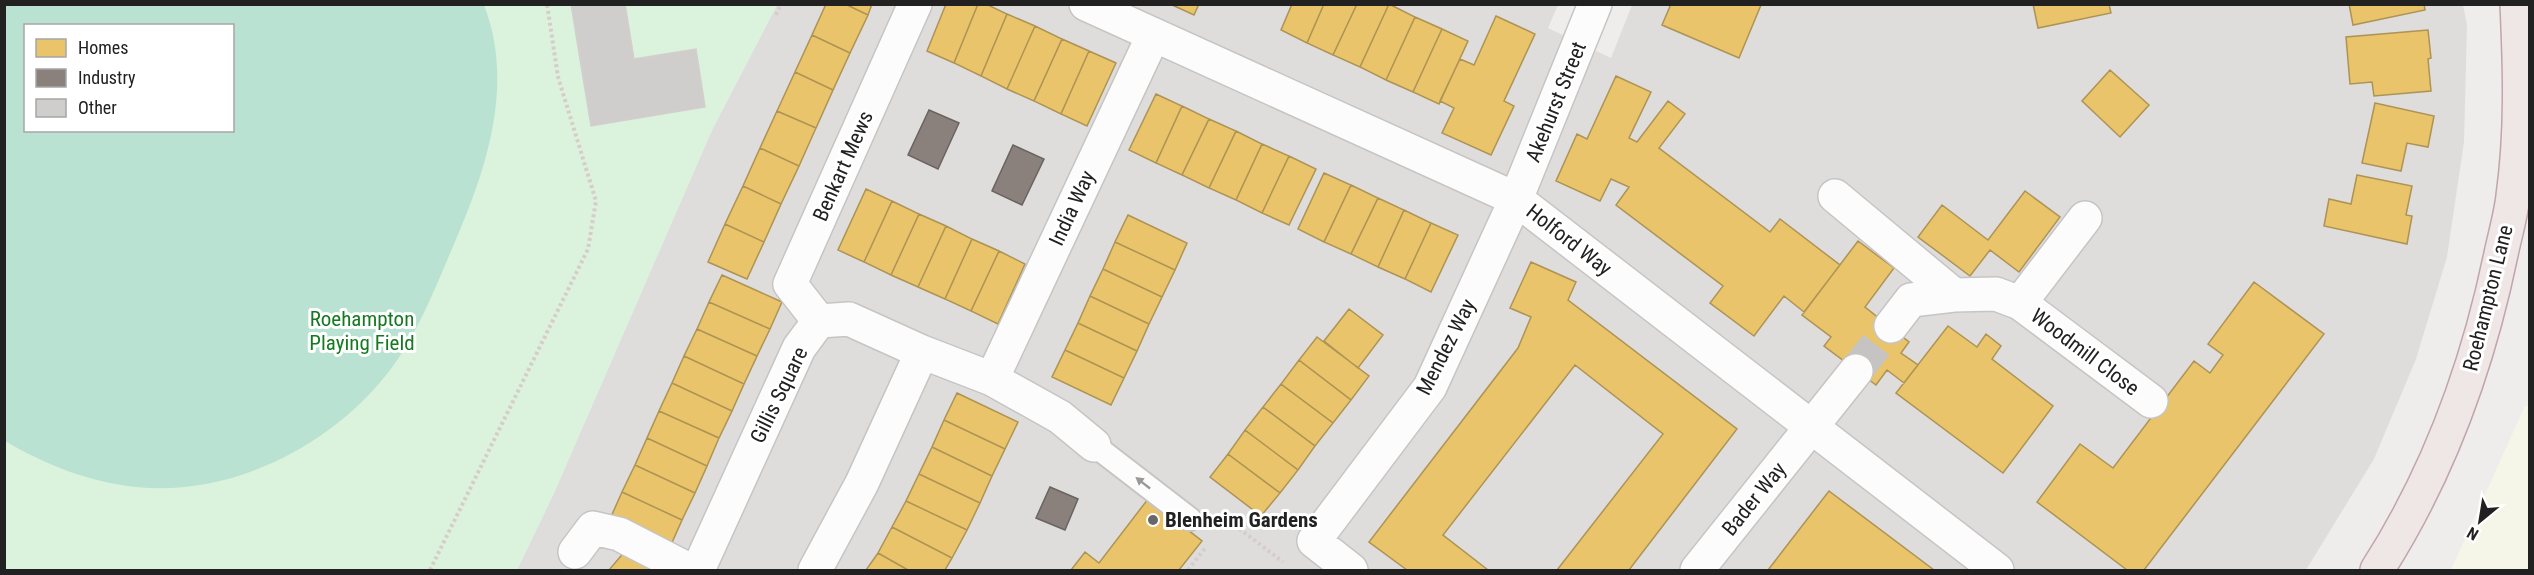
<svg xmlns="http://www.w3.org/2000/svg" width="2534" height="575" font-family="'Roboto Condensed',sans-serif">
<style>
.residential{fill:#dedddc}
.education{fill:#f6f6e8}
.park{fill:#dbf2dc;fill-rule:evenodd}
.pitch{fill:#bae2d2;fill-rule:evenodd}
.homes{fill:#e9c46a;stroke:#ad9354;stroke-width:1.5}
.industry{fill:#8a817c;stroke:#6a6461;stroke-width:1.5}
.building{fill:#d0cecc;stroke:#d2cfcc;stroke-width:1.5}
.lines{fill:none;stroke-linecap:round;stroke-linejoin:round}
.minor-tunnel{stroke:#c6c4c3;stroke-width:33;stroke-dasharray:33 16;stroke-linecap:butt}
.service-casing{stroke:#c6c5c4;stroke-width:26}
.minor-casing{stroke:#c6c5c4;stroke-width:36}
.trunk-casing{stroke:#c2a4ac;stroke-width:36}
.path{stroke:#d7ccca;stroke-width:4;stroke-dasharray:3 3;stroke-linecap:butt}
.service{stroke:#fdfcfc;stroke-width:22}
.minor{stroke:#fdfcfc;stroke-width:33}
.trunk{stroke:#eee7e5;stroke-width:33}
.oneway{fill:#9a9999}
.poi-dot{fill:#696868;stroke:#fff;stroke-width:2}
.labels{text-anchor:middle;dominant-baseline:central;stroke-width:6;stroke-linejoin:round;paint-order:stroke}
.street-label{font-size:21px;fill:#212121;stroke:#fff}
.park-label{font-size:21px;fill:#157921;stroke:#fff}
.poi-label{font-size:21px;font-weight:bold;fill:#212121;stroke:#fff;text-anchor:start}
</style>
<rect width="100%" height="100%" fill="#efedeb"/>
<path class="residential" d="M777,5H1558L1548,28L1611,58L1632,5H2463L2467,25L2464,142L2447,257L2416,359L2374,459L2306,570H517L554,493L712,130Z"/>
<path class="education" d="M2525,406H2530L2529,570H2451Z"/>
<path class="park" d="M4,5H777L712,130L554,493L517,570H5ZM26,26H232V130H26Z"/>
<path class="pitch" d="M5,4L484,5C514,82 488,165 457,237C437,283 418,335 387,374C329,447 230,497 136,487C89,482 46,465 5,441ZM26,26H232V130H26Z"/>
<path class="homes" d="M826,4H845L868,15L850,53L812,35Z
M845,4H872L868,15Z
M946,4H978L954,63L927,51Z
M978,4H986L1007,14L981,76L954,63Z
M1170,4H1199L1194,15Z
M1292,4H1324L1307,43L1281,30Z
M1324,4H1357L1333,55L1307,43Z
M1357,4H1389L1360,67L1333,55Z
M1389,4L1415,17L1386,80L1360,67Z
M1671,4H1760L1761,5L1739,58L1662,25Z
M2033,4H2109L2111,13L2038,28Z
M2349,4H2424L2425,10L2353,25Z
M1007,14L1035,26L1007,89L981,76Z
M1496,16L1535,34L1504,101L1514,106L1491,155L1442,133L1454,108L1440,101L1460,59L1474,65Z
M1415,17L1442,29L1413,92L1386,80Z
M1035,26L1062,39L1034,101L1007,89Z
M1442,29L1468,41L1439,104L1413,92Z
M2428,30L2431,58L2428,59L2431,91L2374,96L2372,82L2350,84L2346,37Z
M812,35L850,53L833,90L795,72Z
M1062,39L1089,51L1061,114L1034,101Z
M1089,51L1116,63L1087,126L1061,114Z
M2110,70L2149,105L2120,137L2082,101Z
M795,72L833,90L816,128L777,111Z
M1616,76L1651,92L1629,138L1637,142L1668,101L1685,114L1659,148L1770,232L1780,219L1840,265L1804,312L1784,296L1754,336L1710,303L1723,286L1616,205L1629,187L1611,179L1600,201L1556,181L1577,134L1587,139Z
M1156,94L1182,106L1156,163L1129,150Z
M2375,103L2434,116L2428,147L2407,143L2401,171L2362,163Z
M1182,106L1209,119L1182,175L1156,163Z
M777,111L816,128L799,166L760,148Z
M1209,119L1236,131L1209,188L1182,175Z
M1236,131L1262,144L1236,200L1209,188Z
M1262,144L1289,156L1262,213L1236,200Z
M760,148L799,166L781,204L743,186Z
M1289,156L1316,169L1289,225L1262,213Z
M1324,173L1351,185L1324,242L1298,229Z
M2357,175L2412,186L2406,215L2412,216L2407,244L2324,226L2329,199L2351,204Z
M1351,185L1378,198L1351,254L1324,242Z
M743,186L781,204L764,242L725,224Z
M866,189L892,201L864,262L838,250Z
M2025,191L2060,217L2019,272L1990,250L1970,276L1918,237L1942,205L1988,240Z
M1378,198L1404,210L1378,267L1351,254Z
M892,201L919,214L891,275L864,262Z
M1404,210L1431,223L1405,279L1378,267Z
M919,214L946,226L918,287L891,275Z
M1128,215L1187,243L1175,270L1115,242Z
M1431,223L1458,235L1431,292L1405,279Z
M725,224L764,242L747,279L708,262Z
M946,226L972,239L945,299L918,287Z
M972,239L999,251L971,311L945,299Z
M1858,241L1894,268L1865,307L1909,342L1901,353L1918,365L1904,383L1887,370L1876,385L1824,346L1831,337L1802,315Z
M1115,242L1175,270L1162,297L1103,269Z
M999,251L1025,264L998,324L971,311Z
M1531,262L1576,282L1568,300L1737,429L1629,570H1557L1663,434L1575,365L1443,535L1488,570H1407L1369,542L1518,348L1531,317L1510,308Z
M1103,269L1162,297L1149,324L1090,296Z
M722,275L782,302L770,329L709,302Z
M2254,282L2324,334L2144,570H2127L2037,502L2080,444L2113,468L2194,361L2210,373L2223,355L2208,344Z
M1090,296L1149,324L1137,351L1078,323Z
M709,302L770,329L757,356L697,329Z
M1349,309L1383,335L1358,368L1324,341Z
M1078,323L1137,351L1124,378L1065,350Z
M1948,326L1977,347L1986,334L2001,346L1992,359L2053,406L2003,473L1896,393Z
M697,329L757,356L744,384L684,356Z
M1317,337L1369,376L1351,400L1299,360Z
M1065,350L1124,378L1111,405L1052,377Z
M684,356L744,384L732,411L672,383Z
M1299,360L1351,400L1333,423L1281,384Z
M672,383L732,411L719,438L659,411Z
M1281,384L1333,423L1315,446L1263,407Z
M957,393L1018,422L1005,449L944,420Z
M1263,407L1315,446L1298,470L1245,430Z
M659,411L719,438L707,466L647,438Z
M944,420L1005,449L992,476L932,447Z
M1245,430L1298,470L1280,493L1228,454Z
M647,438L707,466L695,493L635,465Z
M932,447L992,476L980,503L919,474Z
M1228,454L1280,493L1261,516L1210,477Z
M635,465L695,493L682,520L622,492Z
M919,474L980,503L967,530L906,501Z
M1829,491L1934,570H1768Z
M622,492L682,520L670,547L610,519Z
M1148,499L1202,541L1179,570H1071L1085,552L1099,563Z
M906,501L967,530L952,558L892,527Z
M892,527L952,558L945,570H908L878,553Z
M626,550L653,570H609Z
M878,553L908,570H866Z"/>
<path class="industry" d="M929,110L959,123L938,169L908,155Z
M1013,145L1044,159L1022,205L992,191Z
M1050,487L1078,499L1065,530L1036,518Z"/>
<path class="building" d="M571,4H625L634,59L696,49L705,107L591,126Z"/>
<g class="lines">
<path class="minor-tunnel" d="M1856,371L1891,326"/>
<defs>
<path id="service" d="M1094,445L1190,519"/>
<path id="minor" d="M1086,4L1516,199L1997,570
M1835,196L1954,295
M2020,303L2151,401
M819,321L790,284L915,4
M1891,326L1911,300L1954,295L1996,294L2020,303L2085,218
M992,379L1153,36
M575,552L593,528L619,534L689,570
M698,570L799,348L819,321L849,319L922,352L992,379L1060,417L1094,445
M815,570L862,483L922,352
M1351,570L1314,541L1430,387L1516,199L1595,4
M1697,570L1856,371"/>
<path id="trunk" d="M2377,570C2438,475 2478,365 2501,254C2505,235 2511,215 2513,196C2522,132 2520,68 2517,4"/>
</defs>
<use href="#service" class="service-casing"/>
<use href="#minor" class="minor-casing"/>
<use href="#trunk" class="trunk-casing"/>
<path class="path" d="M776,15L781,4
M1220,514L1283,562
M430,570L588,249L596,201L558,77L547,4
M1188,570L1206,547"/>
<use href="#service" class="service"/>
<use href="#minor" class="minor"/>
<use href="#trunk" class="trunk"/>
</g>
<defs><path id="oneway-solid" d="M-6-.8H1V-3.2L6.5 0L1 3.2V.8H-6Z" transform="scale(1.5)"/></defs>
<use class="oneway" href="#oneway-solid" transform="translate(1143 483) rotate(-142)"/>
<circle class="poi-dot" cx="1153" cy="520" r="6"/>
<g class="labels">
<g class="street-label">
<text transform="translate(1556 102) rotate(-68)">Akehurst Street</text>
<text transform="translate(843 166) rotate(-66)">Benkart Mews</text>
<text transform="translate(1072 208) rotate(-65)">India Way</text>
<text transform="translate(1569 240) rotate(38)">Holford Way</text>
<text transform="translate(2488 298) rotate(-76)">Roehampton Lane</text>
<text transform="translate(1446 347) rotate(-63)">Mendez Way</text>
<text transform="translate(2085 352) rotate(37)">Woodmill Close</text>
<text transform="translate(779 395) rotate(-64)">Gillis Square</text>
<text transform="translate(1754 499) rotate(-51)">Bader Way</text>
</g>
<g class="park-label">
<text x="362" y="319">Roehampton<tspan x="362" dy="24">Playing Field</tspan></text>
</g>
<g class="poi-label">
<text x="1165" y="520">Blenheim Gardens</text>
</g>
</g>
<rect width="2534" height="575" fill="none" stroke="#212121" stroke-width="12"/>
<rect x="24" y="24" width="210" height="108" fill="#ffffff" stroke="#a6a6a6" stroke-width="1.5"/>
<rect x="36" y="39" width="30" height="18" fill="#e9c46a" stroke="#a6a6a6" stroke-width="1.5"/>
<text x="78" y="54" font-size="18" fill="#212121">Homes</text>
<rect x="36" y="69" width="30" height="18" fill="#8a817c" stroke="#a6a6a6" stroke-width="1.5"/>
<text x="78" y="84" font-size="18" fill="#212121">Industry</text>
<rect x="36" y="99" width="30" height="18" fill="#d0cecc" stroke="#a6a6a6" stroke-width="1.5"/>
<text x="78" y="114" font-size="18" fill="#212121">Other</text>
<g transform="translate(2480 521) rotate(210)" stroke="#ffffff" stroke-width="4.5" paint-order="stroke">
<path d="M0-4.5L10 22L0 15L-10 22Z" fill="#212121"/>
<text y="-9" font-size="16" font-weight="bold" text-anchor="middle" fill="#212121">N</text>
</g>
</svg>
